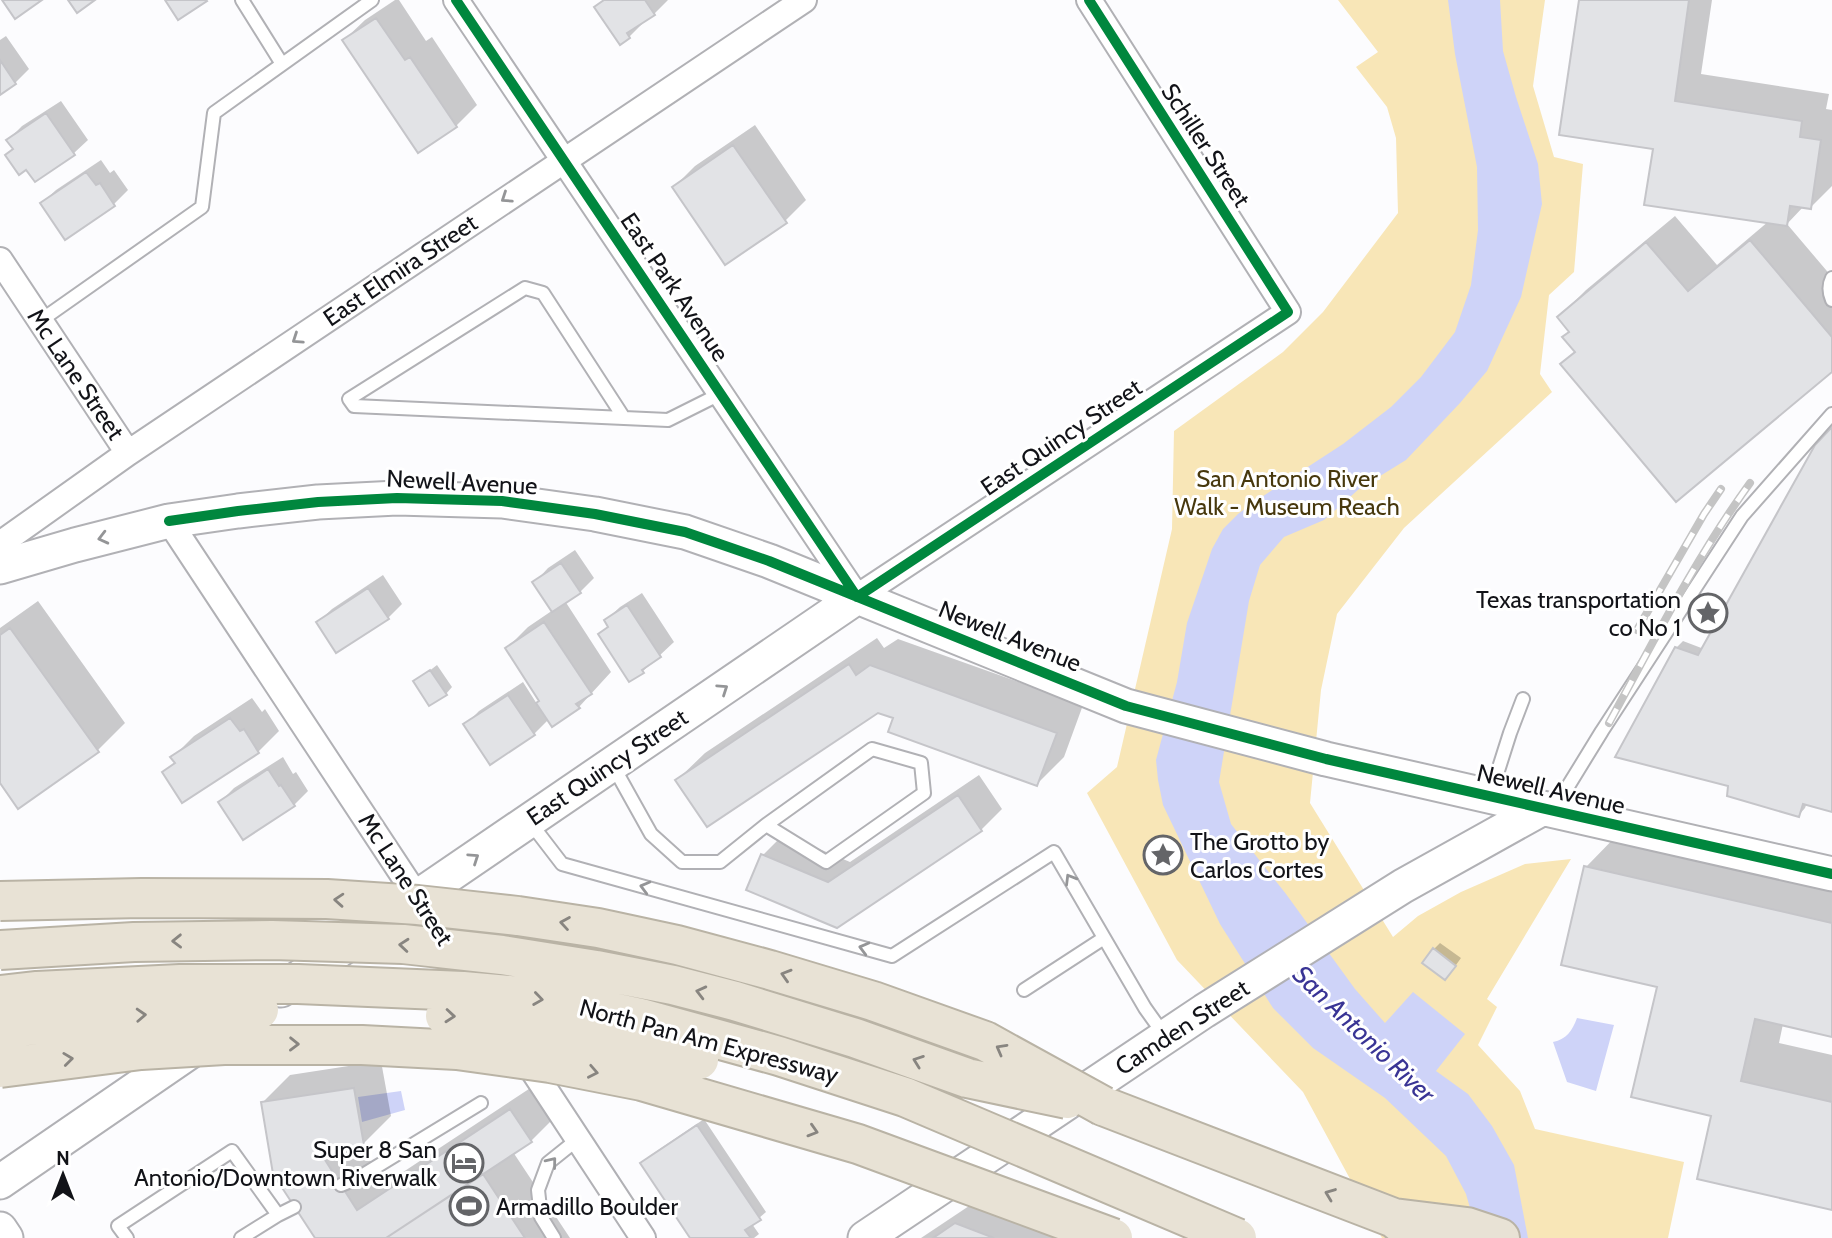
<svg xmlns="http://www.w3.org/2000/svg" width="1832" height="1238" font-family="Cabin,sans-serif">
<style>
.green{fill:#f8e6b7}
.water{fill:#ced3f8}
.shadow{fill:#0003}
.building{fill:#e2e3e6;stroke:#c5c5c9;stroke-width:2}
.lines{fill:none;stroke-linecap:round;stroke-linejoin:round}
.lane-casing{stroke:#b1b1b5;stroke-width:16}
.street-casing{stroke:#b1b1b5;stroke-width:28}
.secondary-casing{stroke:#b1b1b5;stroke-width:37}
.highway-casing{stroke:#b9b3a5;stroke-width:42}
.lane{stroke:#fff;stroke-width:12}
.street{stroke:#fff;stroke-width:24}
.secondary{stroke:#fff;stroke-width:33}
.highway{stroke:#e8e2d5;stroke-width:38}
.rail-casing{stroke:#c4c4c4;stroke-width:8}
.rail{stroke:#fff;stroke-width:5;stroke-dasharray:16;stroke-linecap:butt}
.highway-bridge-casing{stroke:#b9b3a5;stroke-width:42;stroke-linecap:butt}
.highway-bridge{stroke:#e8e2d5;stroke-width:38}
.cycleway-casing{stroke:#fff;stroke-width:15}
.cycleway{stroke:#00873e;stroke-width:10}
.oneway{stroke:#949597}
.oneway2{stroke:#888580}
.labels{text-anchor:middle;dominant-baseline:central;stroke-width:6;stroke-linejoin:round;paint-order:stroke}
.street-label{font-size:24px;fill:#121318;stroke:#fff}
.park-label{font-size:24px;fill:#47380d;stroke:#fff}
.poi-label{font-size:24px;fill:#121318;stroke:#fff;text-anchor:end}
.water-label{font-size:26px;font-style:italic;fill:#393495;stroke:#fff}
</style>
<rect width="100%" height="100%" fill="#fcfcfe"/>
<path class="green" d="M1338,0H1545L1533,86L1554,157L1583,164L1574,272L1549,295L1540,374L1552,392L1404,528L1337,614L1321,690L1310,803L1393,937L1418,916L1461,892L1525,864L1571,859L1487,999L1497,1007L1478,1045L1520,1091L1535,1129L1684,1162L1668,1238H1382L1303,1092L1177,960L1087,793L1117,767L1172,529L1174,431L1283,352L1323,312L1398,213L1396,138L1387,107L1356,67L1378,52Z"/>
<path class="water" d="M1448,0H1500L1503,51L1516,97L1538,164L1542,204L1521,297L1487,371L1460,403L1406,460L1359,489L1324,520L1284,537L1260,565L1249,601L1219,782L1231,824L1286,894L1355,989L1385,1023L1413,992L1465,1034L1436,1071L1468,1094L1492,1126L1514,1165L1528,1238H1473L1474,1222L1466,1194L1446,1156L1385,1098L1313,1048L1273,1008L1220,924L1163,805L1158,780L1156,760L1177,682L1187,623L1212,549L1223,529L1238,514L1254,502L1343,444L1391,407L1421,377L1455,332L1471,285L1478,230L1477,167L1455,54Z
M1577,1018L1614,1025L1596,1091L1567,1082L1553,1042C1567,1039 1572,1031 1577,1018Z
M401,1091L405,1110L362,1122L358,1097Z"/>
<path class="shadow" d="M395,0H399L426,41L432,37L477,105L456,126L344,40L365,20Z
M603,0H668L654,14L642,21L643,23L629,37L621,43L596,7Z
M1581,0H1712L1701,74L1829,94L1826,109L1832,110V186L1811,207L1804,206L1787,224L1832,277V370L1562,364L1576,351L1571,331L1559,317L1586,290L1675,216L1717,265L1769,221L1655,147Z
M6,36L29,69L15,83L0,93V40Z
M61,101L88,140L74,153L14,148L8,140L22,126Z
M755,125L806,200L785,221L674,187L695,166Z
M101,160L110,173L114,170L128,190L114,204L65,237L42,203L56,190Z
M1832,431V810L1807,803L1805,808L1799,815L1730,784L1676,648L1683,641L1704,649Z
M575,550L594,578L580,592L565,601L611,672L579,707L549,719L534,734L465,725L479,711L523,682L537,704L541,700L507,648L528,627L553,610L535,582L548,568Z
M383,575L402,604L388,618L318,622L332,609Z
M642,593L674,642L643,671L600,634L609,625L606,620L620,607Z
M38,601L125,723L97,751L0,780V628Z
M877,638L884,648L898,639L1083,705L1064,757L1037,784L895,717L878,711L677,780L705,753Z
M437,665L452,687L446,694L415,682Z
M252,698L262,712L265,709L279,731L258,752L183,801L164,773L176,761L173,757L194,736Z
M283,757L293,774L296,772L308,791L294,805L243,838L220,802L234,788Z
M979,775L1002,809L981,830L837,926L763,855L784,834L850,862Z
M1624,828L1832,876V1035L1783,1024L1779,1043L1832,1055V1209L1714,1114L1659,985L1586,867Z
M1440,943L1461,958L1451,972L1434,949Z
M381,1061L391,1116L363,1144H360L385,1184L538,1083L558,1114L531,1141L513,1152L570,1238H315L263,1102L290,1075Z
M704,1119L766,1212L752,1224L759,1234L754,1238H692L642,1163L648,1157Z
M984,1196L1091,1238H921Z"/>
<path class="building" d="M2,0H42L15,19Z
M68,0H95L77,13Z
M165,0H206L207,1L178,20Z
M604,0H645L655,15L627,33L630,38L620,45L594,7Z
M1579,0H1689L1675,101L1802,121L1800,137L1821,140L1811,209L1790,206L1787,226L1644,205L1653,149L1559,135Z
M376,18L405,60L410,57L457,127L418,153L342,40Z
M0,60L16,84L0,95Z
M46,113L75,155L35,182L26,170L19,175L5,155L13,149L6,140Z
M733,145L787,223L725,265L672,187Z
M86,172L96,185L100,183L115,206L65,240L40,203Z
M1750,240L1832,337V372L1676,502L1560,364L1575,352L1562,337L1569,332L1557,317L1646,242L1688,291Z
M1832,427V812L1803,804L1799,817L1727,796L1728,786L1615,757L1675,647L1698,655L1815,445Z
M561,563L581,593L552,612L532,582Z
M368,588L389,619L336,653L316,622Z
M627,605L661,657L642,670L644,673L629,682L598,634L608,627L604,620Z
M544,622L592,694L576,704L580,708L552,727L536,703L539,701L505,648Z
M10,628L99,752L18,809L0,783V635Z
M849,664L856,675L870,665L1057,733L1037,786L888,732L893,718L878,713L707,827L675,780Z
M430,670L447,695L429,706L413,681Z
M508,695L535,735L490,765L463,724Z
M230,718L240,731L244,729L259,753L182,803L162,772L175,763L170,757Z
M268,769L279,786L281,785L295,806L243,840L218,802Z
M958,795L982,831L837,928L746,890L761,854L828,882Z
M1584,866L1832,923V1037L1755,1019L1741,1081L1832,1102V1210L1697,1179L1711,1116L1631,1097L1657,987L1561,965Z
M1433,948L1456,966L1445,980L1422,963Z
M354,1088L364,1145L320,1152L357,1210L510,1109L532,1142L386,1238H315L273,1174L261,1102Z
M697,1125L761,1220L745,1230L751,1238H690L640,1163Z
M483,1174L525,1238H386Z
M955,1223L994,1238H933Z"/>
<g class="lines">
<defs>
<path id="lane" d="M242,0L282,64
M1832,278C1828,286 1829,293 1832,300
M40,321L202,207L214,113L372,0
M624,418L543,293L525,288L349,399L354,406L624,418L668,420L722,393
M612,764L651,834L682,862H720L766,825L872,749L921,763L924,793L826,862L766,825
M1490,796L1510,733L1523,699
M1550,805L1557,800L1567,788L1602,731L1742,516L1832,414
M529,821L562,864L892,956L1054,852L1145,1008L1165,1036
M1024,990L1104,938
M341,1185L358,1178L481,1103
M278,1215L294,1207
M127,1238L118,1226L232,1151L278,1215L241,1238
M554,1238L541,1217L538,1190L548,1163L578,1139"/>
<path id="street" d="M456,0C589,200 725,398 857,597L1288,312L1089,0
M0,260L128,453
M169,521L486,1001
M0,544L128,453L804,0
M522,1054L643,1238"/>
<path id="secondary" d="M0,567L75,545L169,521L238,511L318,502L397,498L502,501L595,514L685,532L769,561L1126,706L1326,759L1832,874
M281,990L857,597
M0,1182L204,1042
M0,1229L6,1238
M865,1238L1204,1011L1403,886L1543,808"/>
<path id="highway" d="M1103,1106L1394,1218L1419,1238
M1394,1218L1467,1227L1500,1238"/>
</defs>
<use href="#lane" class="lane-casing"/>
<use href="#street" class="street-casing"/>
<use href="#secondary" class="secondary-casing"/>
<use href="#highway" class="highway-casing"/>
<use href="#lane" class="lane"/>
<use href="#street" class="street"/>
<use href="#secondary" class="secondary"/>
<use href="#highway" class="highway"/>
<defs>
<path id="rail" d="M1637,630L1704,514L1721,489
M1609,723C1654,641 1695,559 1750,483"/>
</defs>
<use href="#rail" class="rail-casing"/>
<use href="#rail" class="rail"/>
<defs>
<path id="highway-bridge" d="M0,901L142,898L327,899L418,905L518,916L598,928L677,945L770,970L873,1001L985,1041L1103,1106
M0,950L134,942L272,940L403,944L502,955L596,970L673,985L735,1001L855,1038L967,1078L1067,1099
M0,995L37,991L180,984H298L463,991L520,996L580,1005L641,1018L779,1056L905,1097L1237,1238
M445,1016C531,1023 617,1038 699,1060
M0,1030C86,1017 172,1012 259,1010
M0,1068L141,1050L224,1045H362L457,1050L550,1063L642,1081L858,1144L1113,1238"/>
</defs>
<use href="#highway-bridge" class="highway-bridge-casing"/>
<use href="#highway-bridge" class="highway-bridge"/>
<defs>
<path id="cycleway" d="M456,0C589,200 725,398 857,597
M169,521L238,511L318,502L397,498L502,501L595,514L685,532L769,561L1126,706L1326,759L1832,874
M857,597L1288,312L1089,0"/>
</defs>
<use href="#cycleway" class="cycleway-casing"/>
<use href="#cycleway" class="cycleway"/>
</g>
<defs><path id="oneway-chevron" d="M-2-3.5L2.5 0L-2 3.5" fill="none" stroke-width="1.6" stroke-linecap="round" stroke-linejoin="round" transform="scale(1.75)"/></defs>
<g class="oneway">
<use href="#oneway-chevron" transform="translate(506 198) rotate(146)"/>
<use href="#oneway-chevron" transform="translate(297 339) rotate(146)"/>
<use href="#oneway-chevron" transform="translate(103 538) rotate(166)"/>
<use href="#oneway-chevron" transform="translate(723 689) rotate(-34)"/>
<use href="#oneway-chevron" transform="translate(474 858) rotate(-34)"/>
<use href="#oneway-chevron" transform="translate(1070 879) rotate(-121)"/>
<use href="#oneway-chevron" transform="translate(645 887) rotate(-165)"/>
<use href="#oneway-chevron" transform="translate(864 948) rotate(-165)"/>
<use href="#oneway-chevron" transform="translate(552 1162) rotate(-51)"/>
</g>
<g class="oneway2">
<use href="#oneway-chevron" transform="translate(339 900) rotate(-176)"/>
<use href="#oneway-chevron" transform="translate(565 923) rotate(-171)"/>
<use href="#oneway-chevron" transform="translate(177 941) rotate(179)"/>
<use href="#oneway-chevron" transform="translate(404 945) rotate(-175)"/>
<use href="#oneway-chevron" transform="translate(786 975) rotate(-163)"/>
<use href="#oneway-chevron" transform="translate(701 992) rotate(-166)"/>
<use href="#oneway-chevron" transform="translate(538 999) rotate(8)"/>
<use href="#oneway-chevron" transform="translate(141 1015) rotate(-3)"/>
<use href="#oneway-chevron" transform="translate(450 1016) rotate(5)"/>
<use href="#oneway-chevron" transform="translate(294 1044) rotate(1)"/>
<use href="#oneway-chevron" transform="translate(1001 1049) rotate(-151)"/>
<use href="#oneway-chevron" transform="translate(68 1059) rotate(-7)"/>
<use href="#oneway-chevron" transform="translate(918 1061) rotate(-160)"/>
<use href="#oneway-chevron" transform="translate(593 1072) rotate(11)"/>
<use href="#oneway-chevron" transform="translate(813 1131) rotate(17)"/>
<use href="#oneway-chevron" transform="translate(1330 1194) rotate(-159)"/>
</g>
<defs>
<symbol id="sight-ring" viewBox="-11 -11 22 22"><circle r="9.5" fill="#fff" stroke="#646568" stroke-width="1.5"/><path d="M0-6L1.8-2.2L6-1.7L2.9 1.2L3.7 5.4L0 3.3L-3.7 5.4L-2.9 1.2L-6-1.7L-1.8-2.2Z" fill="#646568"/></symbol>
<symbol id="hotel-ring" viewBox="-11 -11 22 22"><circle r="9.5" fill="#fff" stroke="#646568" stroke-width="1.5"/><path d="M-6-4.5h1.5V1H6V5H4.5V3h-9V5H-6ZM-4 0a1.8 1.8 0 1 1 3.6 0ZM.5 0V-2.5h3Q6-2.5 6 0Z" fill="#646568"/></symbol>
<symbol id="stadium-ring" viewBox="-11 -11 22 22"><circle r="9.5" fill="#fff" stroke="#646568" stroke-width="1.5"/><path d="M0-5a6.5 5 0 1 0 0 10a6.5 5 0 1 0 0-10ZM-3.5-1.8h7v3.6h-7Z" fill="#646568"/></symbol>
</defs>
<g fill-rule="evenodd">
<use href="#sight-ring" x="1686" y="591" width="44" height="44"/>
<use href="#sight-ring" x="1141" y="833" width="44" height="44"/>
<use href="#hotel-ring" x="442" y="1141" width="44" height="44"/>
<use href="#stadium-ring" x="447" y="1184" width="44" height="44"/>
</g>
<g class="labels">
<g class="street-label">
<text transform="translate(1206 145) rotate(57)">Schiller Street</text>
<text transform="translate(400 270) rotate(-34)">East Elmira Street</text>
<text transform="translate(675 287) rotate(56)">East Park Avenue</text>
<text transform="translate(76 374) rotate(56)">Mc Lane Street</text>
<text transform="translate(1061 437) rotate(-34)">East Quincy Street</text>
<text transform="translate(462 482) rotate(3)">Newell Avenue</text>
<text transform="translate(1010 636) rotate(22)">Newell Avenue</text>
<text transform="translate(607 767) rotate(-34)">East Quincy Street</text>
<text transform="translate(1551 789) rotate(13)">Newell Avenue</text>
<text transform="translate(406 879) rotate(57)">Mc Lane Street</text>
<text transform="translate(1182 1027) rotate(-33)">Camden Street</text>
<text transform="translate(709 1041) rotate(15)">North Pan Am Expressway</text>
</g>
<g class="park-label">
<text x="1287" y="478">San Antonio River<tspan x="1287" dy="28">Walk - Museum Reach</tspan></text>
</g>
<g class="poi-label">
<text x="1681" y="599">Texas transportation<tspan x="1681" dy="28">co No 1</tspan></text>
<text x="1190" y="841" text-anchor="start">The Grotto by<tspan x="1190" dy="28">Carlos Cortes</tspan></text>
<text x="437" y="1149">Super 8 San<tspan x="437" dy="28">Antonio/Downtown Riverwalk</tspan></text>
<text x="496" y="1206" text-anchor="start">Armadillo Boulder</text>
</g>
<g class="water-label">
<text transform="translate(1364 1034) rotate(44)">San Antonio River</text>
</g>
</g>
<g transform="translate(63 1175)" stroke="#ffffff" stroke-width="5" paint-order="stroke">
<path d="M0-5L12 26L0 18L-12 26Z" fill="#121318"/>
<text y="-10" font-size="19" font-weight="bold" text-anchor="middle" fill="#121318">N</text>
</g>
</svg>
